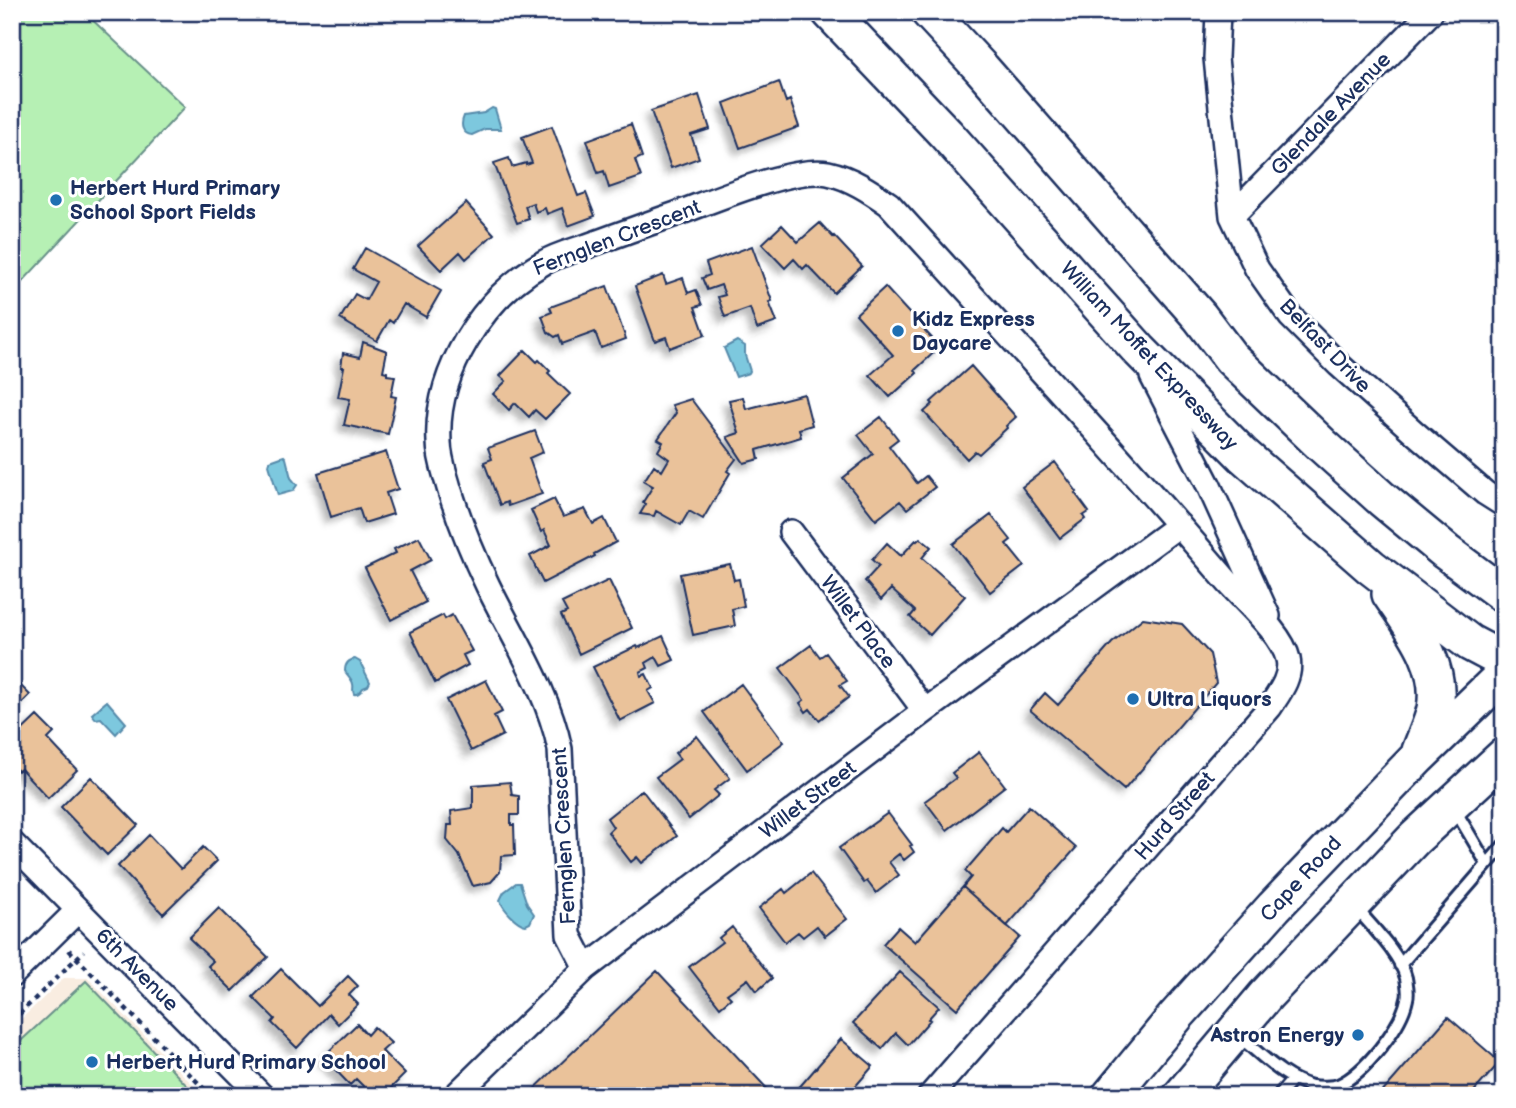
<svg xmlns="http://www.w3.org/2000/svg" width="1516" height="1108" font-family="'Balsamiq Sans',sans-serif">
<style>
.built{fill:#f9ede1}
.green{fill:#b6f0b4;stroke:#689089;stroke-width:2}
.water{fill:#7dc8de;stroke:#568bab;stroke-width:2}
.building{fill:#eac29a;stroke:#1b2f5e;stroke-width:2;filter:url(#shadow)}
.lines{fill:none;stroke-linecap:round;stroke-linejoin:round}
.service-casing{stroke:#1b2f5e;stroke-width:16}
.minor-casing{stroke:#1b2f5e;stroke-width:28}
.primary-casing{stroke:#1b2f5e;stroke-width:40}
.path{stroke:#1b2f5e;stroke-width:4.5;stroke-dasharray:5 5;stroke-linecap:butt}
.service{stroke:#fff;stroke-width:10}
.minor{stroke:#fff;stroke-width:23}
.primary{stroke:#fff;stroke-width:35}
.poi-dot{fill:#1f6fb2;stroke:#fff;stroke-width:2.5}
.labels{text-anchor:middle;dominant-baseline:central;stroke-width:6;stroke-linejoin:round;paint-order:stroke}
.street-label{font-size:21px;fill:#1b2f5e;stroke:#fff}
.poi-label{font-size:21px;font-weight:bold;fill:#1b2f5e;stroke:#fff;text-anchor:start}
</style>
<defs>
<filter id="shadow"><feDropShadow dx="-6" dy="6" stdDeviation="3.5" flood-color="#0004"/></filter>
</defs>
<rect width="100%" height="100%" fill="#fff"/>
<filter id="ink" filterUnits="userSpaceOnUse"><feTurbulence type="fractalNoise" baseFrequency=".0143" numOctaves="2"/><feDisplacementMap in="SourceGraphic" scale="14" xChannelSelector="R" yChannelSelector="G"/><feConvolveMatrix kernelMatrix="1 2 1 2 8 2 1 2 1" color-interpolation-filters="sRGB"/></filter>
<g filter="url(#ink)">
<path class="built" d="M64,978H88L204,1096H12V1028Z"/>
<path class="green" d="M12,12H84L185,107L12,293Z
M86,981L197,1096H12V1049Z"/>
<path class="water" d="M492,108L495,109L501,129H485L472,135C462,134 460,125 464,116L484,113Z
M737,341L745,346V355L750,371L749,373L736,377L724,348Z
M284,456L286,458L291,478L297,485L293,491L278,495L269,465L270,461Z
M355,659L360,662L370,682L368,686L363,688C361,691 359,695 354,694C352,690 354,688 353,684C352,679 347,675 345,671C345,664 348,660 355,659Z
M107,701L126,723L116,734L101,718L96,719L92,714Z
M516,883H520L527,904L534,914L530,923L526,925C517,924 503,909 500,900L504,892Z"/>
<path class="building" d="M779,82L786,102L790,100L799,127L740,148L724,103Z
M699,95L710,129L691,135L699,158L671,168L651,111Z
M631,124L642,157L635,160L641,177L609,188L604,171L598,173L587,140Z
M552,126L578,196L586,193L595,216L568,226L562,208L547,214L545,208L536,212L533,203L525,206L529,219L517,223L494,163L509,158L512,167L526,163V165L532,163L522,137Z
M466,203L494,234L466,259L460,252L441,270L418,246Z
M820,223L833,237L834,236L862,266L834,293L807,265L803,269L794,259L785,268L762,244L782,225L798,242Z
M752,246L772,301L769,302L777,322L757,329L750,308L725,317L718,297L725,295L721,285L707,290L702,278L710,275L706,263Z
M365,248L441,291L426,317L404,304L393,323L389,320L377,341L340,319L355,294L366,300L376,282L353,269Z
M663,275L666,284L683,278L688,293L696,290L702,305L695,307L705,335L670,348L666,337L655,341L635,286Z
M607,286L626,339L601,348L595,332L562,344L559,335L555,337L548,332L542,316L552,312L550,307Z
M885,287L940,347L915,370L917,373L890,397L870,375L893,355L856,314Z
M363,342L387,351L383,371L387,372V375L395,376L391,396L396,397L388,434L344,425L350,399L338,397L344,367H341L343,353L360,357Z
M525,350L537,362L539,360L550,371L548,373L570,394L545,419L535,410L529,417L515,403L509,410L493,394L506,381L500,376Z
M971,366L1016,417L1006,426L1007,428L979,454L975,451L967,459L924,412L933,404L931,402Z
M804,394L812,425L799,429L801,437L757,450L759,459L744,463L727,437L739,433L729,400L743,397L746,409Z
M691,399L736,459L727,471L730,473L703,519L689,511L681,525L656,511L654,516L640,514L646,504L643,502L653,486L644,481L654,465L662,471L669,459L658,451L663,442L658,439L676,413L672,405Z
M881,417L898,439L889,446L917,483L926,476L935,487L907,509L900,501L876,520L843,478L873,454L858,435Z
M535,431L543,452L529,458L542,494L508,506L507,502L500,505L484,462L492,459L488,448Z
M386,452L398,489L386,493L393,514L364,523L359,508L331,517L318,473Z
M1055,462L1077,492L1075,493L1089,512L1083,516L1085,519L1060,538L1022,487Z
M554,499L563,517L585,509L593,524L604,518L616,542L594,554L595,556L543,583L530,556L551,545L544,530L541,532L531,510Z
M991,515L1011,540L1006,544L1024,566L990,592L953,544Z
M419,537L431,560L410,571L426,602L391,620L365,568L396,553L394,549Z
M920,538L931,547L922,558L965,596L930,635L910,617L915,611L891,589L881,600L865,581L879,566L872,560L887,543L901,556L916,540L917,541Z
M730,564L734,580L739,579L744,606L732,609L735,626L693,635L680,574Z
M609,580L632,628L579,654L561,615L567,612L562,603Z
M443,615L445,619L452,615L472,651L463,655L468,665L435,683L410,632Z
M1143,618L1182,624L1210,654L1216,683L1124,790L1030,710L1045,693L1058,705L1112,643Z
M663,636L674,660L661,666L656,657L646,663L648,668L640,672L641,676L646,674L653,688L648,691L655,703L620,721L593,667L637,646L638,648Z
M811,645L820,657L826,653L847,681L840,685L849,697L819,720L810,709L806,712L800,703L804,700L780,668Z
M12,677L30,695L14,711L12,710Z
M486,680L502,712L494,716L503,735L471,751L446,700Z
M741,684L784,742L747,770L704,712Z
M37,716L54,733L48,739L77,770L48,798L21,769L18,771L12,765V740Z
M697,736L730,778L714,790L719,795L689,819L656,777L680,759L675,753Z
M979,752L1005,786L947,830L925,801L956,778L952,773Z
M91,777L138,825L107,855L61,807Z
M510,782L512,795L519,796V815H511V825H514L515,855L501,856L500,872L491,882L473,886L459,855L447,840L448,825H452L451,811L473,808V785Z
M642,790L677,836L642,863L637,857L631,862L608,832L613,827L607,818Z
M1029,806L1076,848L1007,926L963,887L971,877L965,871L1002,828L1006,832Z
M888,813L912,845L910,846L914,852L904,860L899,854L889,862L899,875L876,893L867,881L864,883L839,848Z
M149,835L181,869L203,847L217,861L163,914L118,866Z
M811,873L847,919L825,936L817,926L803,937L798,932L785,942L759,908L783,889L786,893Z
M963,887L1020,937L957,1009L883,944L898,927L915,942Z
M219,908L268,957L233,991L208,966L213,961L189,938Z
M732,927L772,978L757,991L748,979L727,994L731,998L720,1007L689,967L722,942L719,938Z
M281,969L318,1006L348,976L358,986L349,995L358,1004L338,1024L329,1014L297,1048L272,1023L275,1019L253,997Z
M657,971L774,1096H527Z
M900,972L939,1007L928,1019L930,1020L908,1045L896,1033L882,1049L853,1023Z
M1448,1017L1500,1062L1470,1096H1379Z
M357,1024L367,1035L374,1027L391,1043L382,1051L405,1074L383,1096H373L356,1079L350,1085L323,1057Z
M841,1039L873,1066L847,1096H802L796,1091Z"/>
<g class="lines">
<defs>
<path id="service" d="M1455,810L1487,864
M1400,965L1504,845
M1237,1035C1260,1053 1283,1079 1312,1086C1319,1087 1332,1087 1338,1085C1364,1074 1402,1026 1407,999C1409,993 1407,984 1406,978C1400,954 1373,928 1357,909
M1278,1096L1293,1079"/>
<path id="minor" d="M1218,12L1216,58L1232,216L1257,269L1290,316L1339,365L1415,433L1485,493L1504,505
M1232,216L1431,12
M1152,376L1209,486L1268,616
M791,532L925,711
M12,843L262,1096
M586,968L569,935L560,749C548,691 514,639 488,586C472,553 460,523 449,488C445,473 439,458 439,442C435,372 483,297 543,263C556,255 572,251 587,246C617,235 647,224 676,214C712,201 793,166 828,173C851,178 870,191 889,204C1002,329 1117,452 1226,580C1244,601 1282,633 1288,659C1292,677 1279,693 1270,707L930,1096
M12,975L78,910
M455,1096L586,968L925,711L1179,525"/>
<path id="primary" d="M830,12L946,134L1139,350L1243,455L1371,567L1470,643L1504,661
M929,12L982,69L1200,317L1231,358L1322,445L1382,499L1446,552L1504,595
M1390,594C1413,628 1443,665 1435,709C1432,723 1425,737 1420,751
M1110,1096L1176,1016L1274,907L1418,757L1504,674
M1181,1096L1266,995L1414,839L1504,756"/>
</defs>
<use href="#service" class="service-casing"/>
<use href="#minor" class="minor-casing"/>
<use href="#primary" class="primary-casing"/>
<path class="path" d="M69,950L211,1096
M12,1021L84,951"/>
<use href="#service" class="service"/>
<use href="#minor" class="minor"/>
<use href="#primary" class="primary"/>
</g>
</g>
<g class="poi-dot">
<circle cx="56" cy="200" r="7"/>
<circle cx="898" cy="331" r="7"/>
<circle cx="1133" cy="699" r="7"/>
<circle cx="1358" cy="1035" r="7"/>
<circle cx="92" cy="1062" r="7"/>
</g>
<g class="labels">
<g class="street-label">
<text transform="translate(1331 114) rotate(-46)">Glendale Avenue</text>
<text transform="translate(617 238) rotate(-21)">Fernglen Crescent</text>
<text transform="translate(1325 346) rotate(46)">Belfast Drive</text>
<text transform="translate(1149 356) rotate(47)">William Moffet Expressway</text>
<text transform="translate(858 622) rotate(53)">Willet Place</text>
<text transform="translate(808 800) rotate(-37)">Willet Street</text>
<text transform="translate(1175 816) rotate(-49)">Hurd Street</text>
<text transform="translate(564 836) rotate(-93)">Fernglen Crescent</text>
<text transform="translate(1301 879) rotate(-47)">Cape Road</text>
<text transform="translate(137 970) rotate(45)">6th Avenue</text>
</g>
<g class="poi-label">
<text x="70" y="188">Herbert Hurd Primary<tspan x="70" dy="24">School Sport Fields</tspan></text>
<text x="912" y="319">Kidz Express<tspan x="912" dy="24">Daycare</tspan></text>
<text x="1147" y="699">Ultra Liquors</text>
<text x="1344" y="1035" text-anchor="end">Astron Energy</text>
<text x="106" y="1062">Herbert Hurd Primary School</text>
</g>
</g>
<rect width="1516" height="1108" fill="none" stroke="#fff" stroke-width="42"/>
<rect x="21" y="21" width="1474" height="1066" fill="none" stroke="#1b2f5e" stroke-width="2.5" filter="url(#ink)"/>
</svg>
